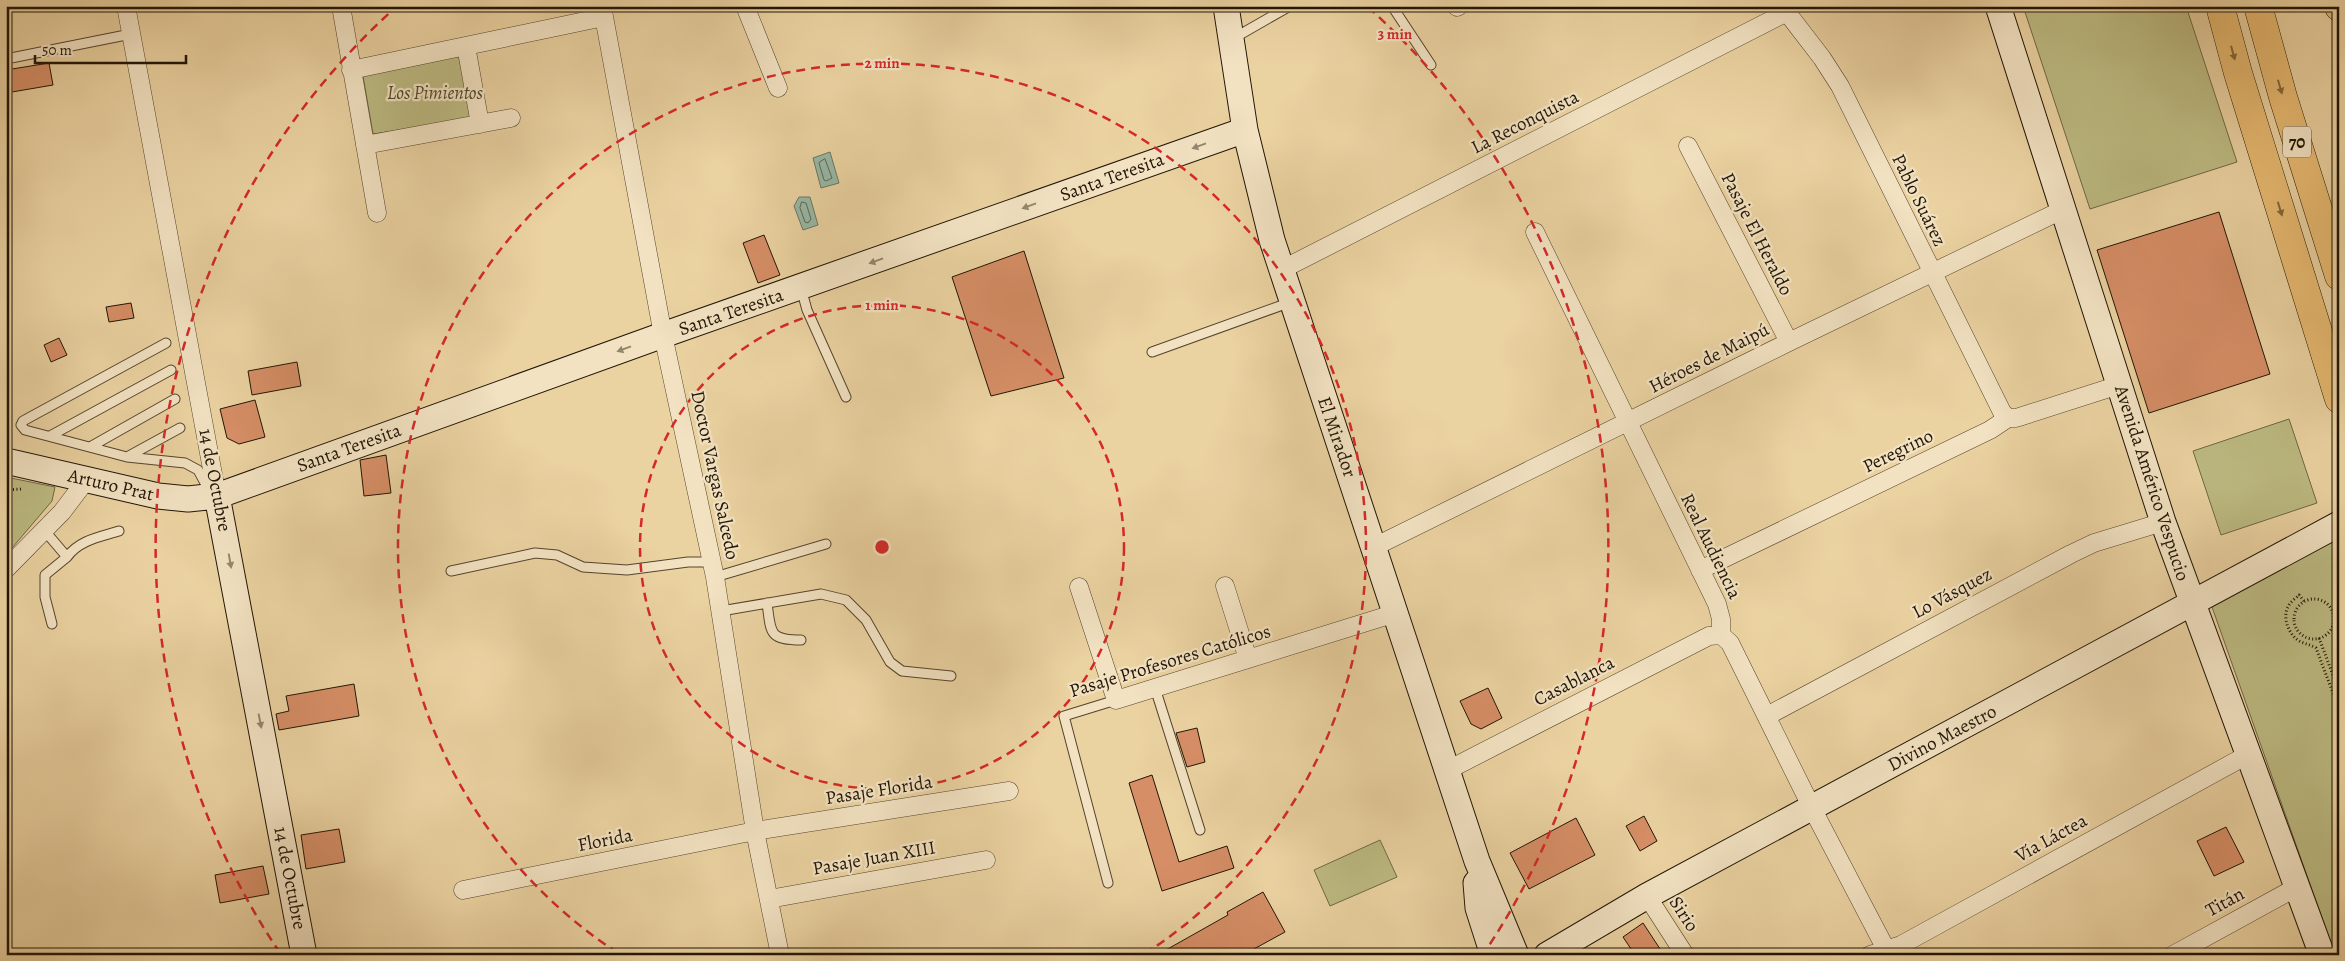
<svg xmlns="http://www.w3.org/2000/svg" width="2345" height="961" font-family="Alegreya,serif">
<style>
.green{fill:#bcba81;stroke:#6e6844}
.water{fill:#98b8a5;stroke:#687765}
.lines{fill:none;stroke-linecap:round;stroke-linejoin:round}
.shore{stroke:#5c6656;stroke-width:1}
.building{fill:#d68e66;stroke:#211506}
.lane-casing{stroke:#54442d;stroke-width:11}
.street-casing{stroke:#54442d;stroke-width:19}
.secondary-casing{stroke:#211506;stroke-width:27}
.primary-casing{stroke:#211506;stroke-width:29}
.highway-casing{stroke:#211506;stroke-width:29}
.path{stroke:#211506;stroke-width:3;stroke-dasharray:1 2.5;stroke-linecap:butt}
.lane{stroke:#f2e2c2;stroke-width:9}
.street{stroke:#f2e2c2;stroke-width:18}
.secondary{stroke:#f2e2c2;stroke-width:25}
.primary{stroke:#e6b970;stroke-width:28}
.highway{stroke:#e6b970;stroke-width:28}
.oneway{fill:#84673b}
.oneway2{fill:#94866d}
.ring{fill:none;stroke:#d62828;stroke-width:2.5;stroke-dasharray:9 6}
.labels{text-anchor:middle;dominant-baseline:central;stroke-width:4.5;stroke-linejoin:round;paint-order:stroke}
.shield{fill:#f2e2c2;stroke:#60523e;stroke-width:1}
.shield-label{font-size:18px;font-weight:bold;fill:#211506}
.park-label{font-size:19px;font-style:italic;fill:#50472b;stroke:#f2e2c2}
.street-label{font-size:19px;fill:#211506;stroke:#f2e2c2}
.centre{fill:#d62828;stroke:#f2e2c2;stroke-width:2.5}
.ring-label{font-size:15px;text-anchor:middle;font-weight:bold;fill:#d62828;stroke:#f2e2c2;stroke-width:4.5;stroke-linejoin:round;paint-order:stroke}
</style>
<rect width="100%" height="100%" fill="#ebd2a1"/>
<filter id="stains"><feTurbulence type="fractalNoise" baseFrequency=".004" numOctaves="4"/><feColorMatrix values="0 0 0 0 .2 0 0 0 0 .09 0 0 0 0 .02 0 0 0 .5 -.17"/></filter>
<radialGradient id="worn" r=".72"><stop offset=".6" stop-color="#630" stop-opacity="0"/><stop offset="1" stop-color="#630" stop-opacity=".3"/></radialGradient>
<path class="green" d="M2023,6H2186L2237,162L2090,209Z
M464,55L475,119L373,134L363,76Z
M2289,419L2317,503L2221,535L2193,451Z
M6,477L55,487L52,501L6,555Z
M2339,538V955H2335L2212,607Z
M1380,840L1397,877L1330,906L1314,870Z"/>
<path class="water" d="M830,152L839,183L821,188L813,158Z
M799,197H810L818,225L803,230L794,206Z"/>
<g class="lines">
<path class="shore" d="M825,159L832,178L826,181L824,180L819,163Z
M802,202L806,203L811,219L808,223L805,222L800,208Z"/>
</g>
<path class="building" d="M49,63L53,85L6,93V70Z
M2219,212L2270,374L2149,413L2097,250Z
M764,235L780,275L758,283L743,243Z
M1024,251L1064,378L991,396L952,277Z
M131,303L134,318L109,322L106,307Z
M59,338L67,355L51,362L44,345Z
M297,362L301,386L252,395L248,371Z
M255,400L265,437L239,444L227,438L220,409Z
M386,455L391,493L364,496L360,460Z
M354,684L359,716L279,730L276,714L289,711L286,696Z
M1488,688L1502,718L1481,729L1471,724L1460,701Z
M1197,728L1205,762L1187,767L1176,733Z
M1152,775L1179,862L1227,846L1234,868L1162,891L1129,783Z
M1644,816L1657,841L1640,851L1626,826Z
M1576,818L1595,855L1529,889L1510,853Z
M2226,827L2244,862L2214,876L2197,841Z
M339,829L345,862L306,869L301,835Z
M263,866L269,894L220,903L215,875Z
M1263,892L1285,932L1243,955H1157L1228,915L1227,912Z
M1643,923L1664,955H1635L1623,937Z"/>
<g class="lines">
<defs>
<path id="lane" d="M1392,6L1431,65
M1234,38L1290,6
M6,59L131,34
M801,288L807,310L846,397
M166,343L23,421L21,425L25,430L127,457L185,463L198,470L211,494
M1152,352L1291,302
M50,436L171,370
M90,447L175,399
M127,457L180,428
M44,530L67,557C79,540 100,537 119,531
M451,571L535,553L557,555L583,567L627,570L688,562H712
M715,577L826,544
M767,603C771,632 768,640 801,640
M721,611L821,594L846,600L866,620L890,662L902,671L951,676
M52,624L45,597V575L67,557
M1155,688L1200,830
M1108,883L1064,716L1116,700"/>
<path id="street" d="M126,6L217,496
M341,6L377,213
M602,6L663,335L715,577L755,831L780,955
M745,6L778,88
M1782,6L1822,58L1840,86L2002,412L2008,418
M1457,7L1459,6
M466,46L480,124
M351,70L604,17
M365,145L511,118
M1688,146L1789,342
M1535,232L1717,604L1721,619V635
M1281,270L1787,12
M1374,547L1789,342L2064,209
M6,569L62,512L87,479
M1700,570L1990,430L2008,418H2016L2119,385
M1225,586L1248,659
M1079,587L1116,700L1396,613
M1721,635L1730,643L1812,808L1889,955
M1767,716L2071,554L2094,543L2163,522
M1448,770L1709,636L1721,635
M463,890L755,831L1009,791
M1647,896L1685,955
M769,899L986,860
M1870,955L1901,945L2249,754
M2173,955L2297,887"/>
<path id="secondary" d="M1226,6L1245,130L1272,240L1477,861L1516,955
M1998,6L2163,522L2322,955
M6,461L158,496L188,499L217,496L663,335L1245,130
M217,496L304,955
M1476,883L1478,908L1493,955
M1547,955L1647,896L2339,524"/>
<path id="primary" d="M2220,6L2238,73L2339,399"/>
<path id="highway" d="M2258,6L2283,97L2339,276
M2339,6V7"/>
</defs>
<use href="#lane" class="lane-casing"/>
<use href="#street" class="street-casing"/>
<use href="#secondary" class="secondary-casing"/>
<use href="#primary" class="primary-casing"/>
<use href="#highway" class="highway-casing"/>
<path class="path" d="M6,490L22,489
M2294 619a20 20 0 1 1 40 0a20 20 0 1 1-40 0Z
M2304,601L2299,595C2296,598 2290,602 2288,607C2282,618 2289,636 2301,642C2306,644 2311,645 2316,648L2339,709
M2319,638L2339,691"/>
<use href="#lane" class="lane"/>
<use href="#street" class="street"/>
<use href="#secondary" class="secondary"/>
<use href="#primary" class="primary"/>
<use href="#highway" class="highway"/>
</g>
<defs><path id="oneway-solid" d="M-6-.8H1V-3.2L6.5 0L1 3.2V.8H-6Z" transform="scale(1.25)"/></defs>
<g class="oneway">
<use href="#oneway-solid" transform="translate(2233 53) rotate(75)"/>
<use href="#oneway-solid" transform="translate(2280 87) rotate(74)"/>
<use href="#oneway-solid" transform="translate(2280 209) rotate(73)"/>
</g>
<g class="oneway2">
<use href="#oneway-solid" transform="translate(1199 146) rotate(160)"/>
<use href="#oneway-solid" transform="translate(1029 206) rotate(160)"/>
<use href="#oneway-solid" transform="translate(876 261) rotate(160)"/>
<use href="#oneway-solid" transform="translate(624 349) rotate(160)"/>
<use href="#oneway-solid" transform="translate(230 561) rotate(80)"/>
<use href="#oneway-solid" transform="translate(260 721) rotate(79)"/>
</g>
<g class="ring">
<circle cx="882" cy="547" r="242"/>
<path d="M618 953A484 484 0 1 1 1146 953"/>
<path d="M280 953A726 726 0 0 1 396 7M1368 7A726 726 0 0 1 1484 953"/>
</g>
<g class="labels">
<rect class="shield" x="2283" y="126.5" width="28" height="31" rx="4"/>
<g class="shield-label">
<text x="2297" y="142">70</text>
</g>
<g class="park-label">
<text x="435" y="93">Los Pimientos</text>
</g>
<g class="street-label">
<text transform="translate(1525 122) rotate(-27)">La Reconquista</text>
<text transform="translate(1112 177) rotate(-20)">Santa Teresita</text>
<text transform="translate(1919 200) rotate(64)">Pablo Suárez</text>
<text transform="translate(1757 234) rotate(63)">Pasaje El Heraldo</text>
<text transform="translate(731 312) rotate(-19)">Santa Teresita</text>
<text transform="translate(1709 358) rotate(-27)">Héroes de Maipú</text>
<text transform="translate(1337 437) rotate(71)">El Mirador</text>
<text transform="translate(349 448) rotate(-20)">Santa Teresita</text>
<text transform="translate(1898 451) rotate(-26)">Peregrino</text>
<text transform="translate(715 475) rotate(78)">Doctor Vargas Salcedo</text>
<text transform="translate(215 480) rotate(79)">14 de Octubre</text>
<text transform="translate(2152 483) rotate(72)">Avenida Américo Vespucio</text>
<text transform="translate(111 485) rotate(13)">Arturo Prat</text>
<text transform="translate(1711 546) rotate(64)">Real Audiencia</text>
<text transform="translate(1952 593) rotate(-28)">Lo Vásquez</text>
<text transform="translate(1170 661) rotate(-17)">Pasaje Profesores Católicos</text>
<text transform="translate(1574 681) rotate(-27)">Casablanca</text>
<text transform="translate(1942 738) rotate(-28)">Divino Maestro</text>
<text transform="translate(879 790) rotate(-9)">Pasaje Florida</text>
<text transform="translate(2051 838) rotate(-29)">Vía Láctea</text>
<text transform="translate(605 840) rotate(-11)">Florida</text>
<text transform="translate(874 858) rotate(-10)">Pasaje Juan XIII</text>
<text transform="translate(290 878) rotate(79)">14 de Octubre</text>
<text transform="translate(2225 902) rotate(-29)">Titán</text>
<text transform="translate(1684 914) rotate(57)">Sirio</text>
</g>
</g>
<circle cx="882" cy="547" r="8" class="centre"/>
<g class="ring-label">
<text x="1395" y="39">3 min</text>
<text x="882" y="68">2 min</text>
<text x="882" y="310">1 min</text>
</g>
<rect width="2345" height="961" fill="none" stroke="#ebd2a1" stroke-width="25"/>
<rect x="8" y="8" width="2330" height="946" fill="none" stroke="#211506" stroke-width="2.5"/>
<rect x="12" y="12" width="2320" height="936" fill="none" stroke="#211506"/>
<path d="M35 55v8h151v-8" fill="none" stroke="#211506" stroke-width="2.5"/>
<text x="42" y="55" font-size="15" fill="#211506" stroke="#f2e2c2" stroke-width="4" paint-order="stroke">50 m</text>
<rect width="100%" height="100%" filter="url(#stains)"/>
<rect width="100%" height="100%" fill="url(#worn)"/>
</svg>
